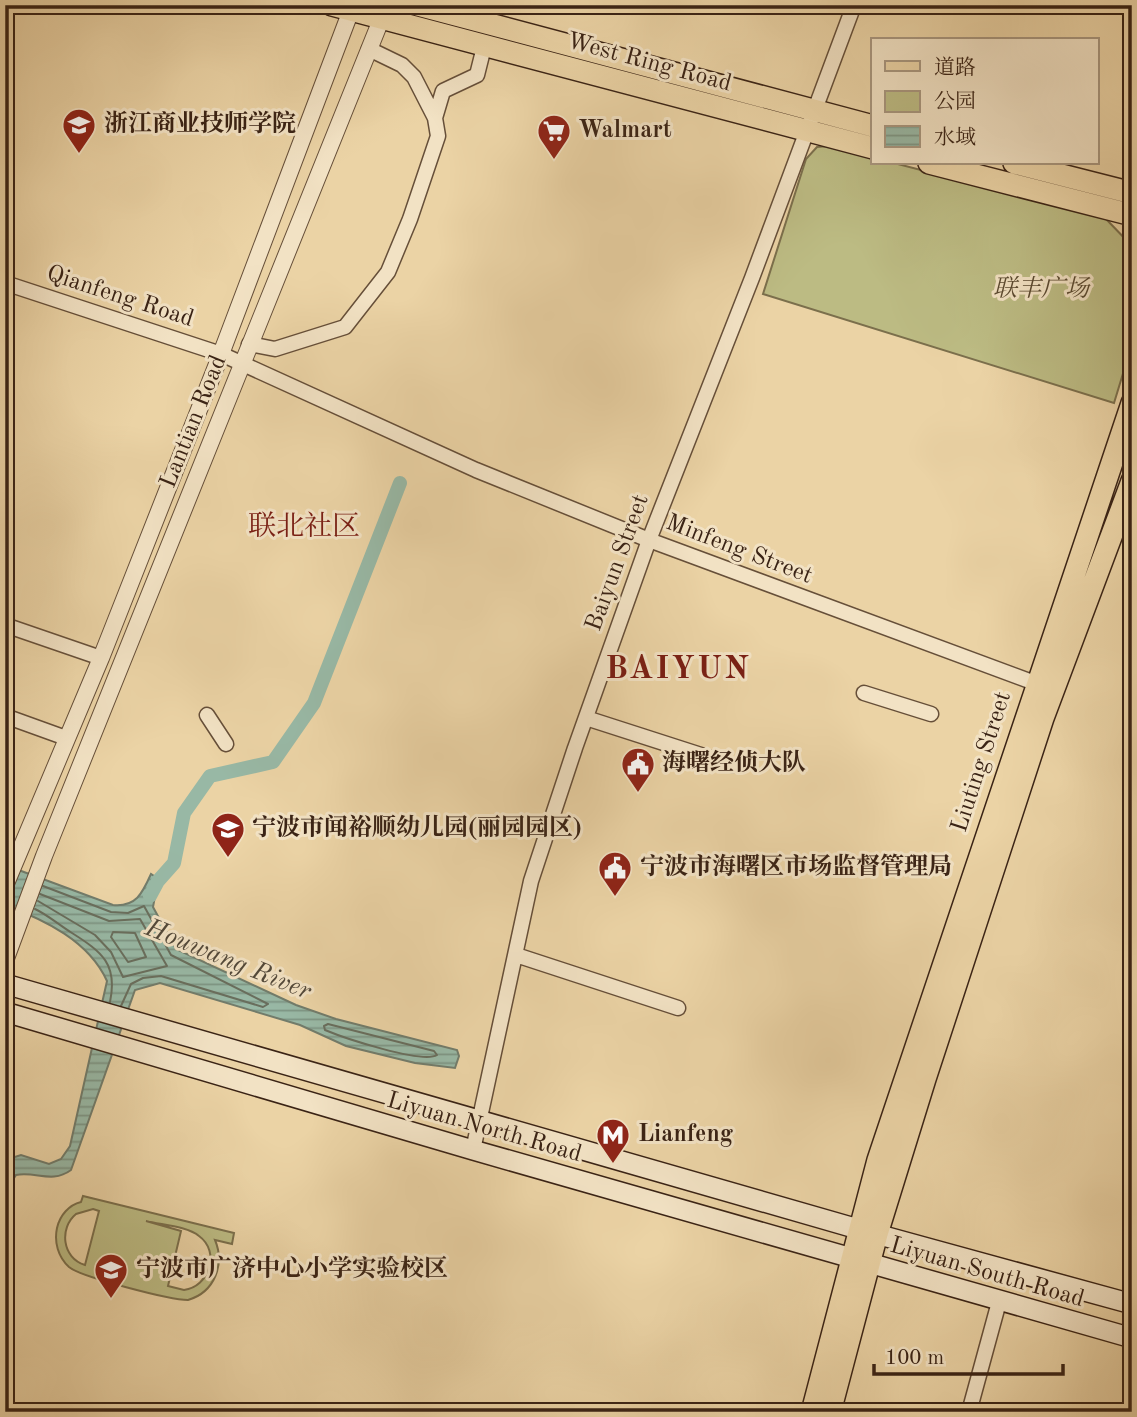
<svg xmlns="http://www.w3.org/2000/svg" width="1137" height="1417" font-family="'Old Standard TT','Noto Serif SC',serif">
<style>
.park{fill:#bcbb83;stroke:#7b6f4c;stroke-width:2;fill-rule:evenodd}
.water{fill:url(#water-rules);stroke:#727c6b;stroke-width:2}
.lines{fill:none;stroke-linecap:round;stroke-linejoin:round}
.shore{stroke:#696e5d;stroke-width:2}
.canal{stroke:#98b8a5;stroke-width:14}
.minor-casing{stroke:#664f39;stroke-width:17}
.tertiary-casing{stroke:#664f39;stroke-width:18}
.secondary-casing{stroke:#3a2315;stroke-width:22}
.primary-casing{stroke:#3a2315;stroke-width:24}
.minor{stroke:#f2e2c4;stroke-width:14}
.tertiary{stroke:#f2e2c4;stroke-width:16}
.secondary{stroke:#f2e2c4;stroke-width:19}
.primary{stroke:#ebd3a5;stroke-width:21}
.labels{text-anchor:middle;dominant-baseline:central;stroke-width:6;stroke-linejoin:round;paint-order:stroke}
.street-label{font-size:24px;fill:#3a2315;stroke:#f2e2c4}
.poi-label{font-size:24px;font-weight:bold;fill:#3a2315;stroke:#f2e2c4;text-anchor:start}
.park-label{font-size:24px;font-style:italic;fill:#5a4930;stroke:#f2e2c4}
.water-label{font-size:26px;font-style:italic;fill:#524839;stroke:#f2e2c4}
.quarter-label{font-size:28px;fill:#7a1f14;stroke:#f2e2c4}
.district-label{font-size:32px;font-weight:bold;letter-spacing:2px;fill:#7a1f14;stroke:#f2e2c4}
</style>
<defs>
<pattern id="water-rules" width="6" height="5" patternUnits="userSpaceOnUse" patternTransform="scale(1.75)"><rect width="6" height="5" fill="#98b8a5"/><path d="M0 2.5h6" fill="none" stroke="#7d9585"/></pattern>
</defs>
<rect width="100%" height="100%" fill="#ebd3a5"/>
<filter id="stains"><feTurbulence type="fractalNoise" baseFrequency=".00286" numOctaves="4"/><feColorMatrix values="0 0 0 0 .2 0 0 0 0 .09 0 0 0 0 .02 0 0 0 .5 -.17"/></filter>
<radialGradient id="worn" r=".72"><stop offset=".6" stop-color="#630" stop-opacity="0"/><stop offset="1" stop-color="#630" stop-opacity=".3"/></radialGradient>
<path class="park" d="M829,146L873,157V163H894L1105,218L1132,246V344L1114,403L763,294L806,159L817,147Z
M83,1196L234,1233L232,1244L215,1240C225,1264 215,1292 188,1300C170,1300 81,1277 69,1267C58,1257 54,1242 57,1228C60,1215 69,1205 81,1202ZM93,1209L99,1211L85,1265C62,1258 59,1228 76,1214ZM146,1221C161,1225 187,1226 199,1236C221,1252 209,1287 184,1290L168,1286L181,1231Z"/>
<path class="water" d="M5,865L113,905C136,907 142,894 151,874L163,882L156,891L153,907L176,949L296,1005L336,1019L457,1050L459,1056L455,1068L415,1063L346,1046L300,1025L160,983L135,990L71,1170C52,1184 36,1171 16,1175L5,1192V1160L21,1155L49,1164L61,1159L70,1146L107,981C89,941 45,920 5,905Z"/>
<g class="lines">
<path class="shore" d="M43,886L111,912L128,913L144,906L171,955L268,1004L263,1007L161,976L143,978L131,984L121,1006
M38,901L95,935L111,952L123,977L167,966L140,919L109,921L40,894
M35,909C48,915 59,925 72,933C102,952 118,964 110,1002
M113,932L135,933L146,957L128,962L111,937Z
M328,1024L434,1051L437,1055C422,1064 344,1038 325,1030L324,1026Z"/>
<path class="canal" d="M150,896L158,881L174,863L184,813L210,776L273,762L314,703L400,483"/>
<defs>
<path id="minor" d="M435,118L443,91L477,75L484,47
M5,283L221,354L476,470L649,540L1043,686
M249,344L275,349L345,327L388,272L410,219L438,136L435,118L414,77L402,65L369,49
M5,625L101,658
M864,693L931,714
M207,715L226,744
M5,716L66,738
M586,718L732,765
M516,955L678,1008
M473,1150L531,881L575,748L649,540L752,278L854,5
M969,1412L999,1302"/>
<path id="tertiary" d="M5,886L101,658L221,354L353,5
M5,961L44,856L387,5"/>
<path id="secondary" d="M5,984L858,1229L1132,1304
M5,1012L473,1150L1132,1338"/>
<path id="primary" d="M332,5L873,148
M418,5L873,126
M929,163L1132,215
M1014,163L1132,193
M812,1412L878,1160L1132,403
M830,1412L877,1234L925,1079L1043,718L1132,481"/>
</defs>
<use href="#minor" class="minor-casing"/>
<use href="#tertiary" class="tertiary-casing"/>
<use href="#secondary" class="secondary-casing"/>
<use href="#primary" class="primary-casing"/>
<use href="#minor" class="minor"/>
<use href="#tertiary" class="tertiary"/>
<use href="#secondary" class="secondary"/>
<use href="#primary" class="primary"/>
</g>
<defs>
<symbol id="university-pin" viewBox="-11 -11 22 30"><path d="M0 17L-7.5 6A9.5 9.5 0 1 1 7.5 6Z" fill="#8f2418" stroke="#f2e2c4"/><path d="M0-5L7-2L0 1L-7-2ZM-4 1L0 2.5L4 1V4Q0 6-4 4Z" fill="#fff"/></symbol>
<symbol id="supermarket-pin" viewBox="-11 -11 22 30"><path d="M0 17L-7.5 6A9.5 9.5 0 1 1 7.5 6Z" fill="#8f2418" stroke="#f2e2c4"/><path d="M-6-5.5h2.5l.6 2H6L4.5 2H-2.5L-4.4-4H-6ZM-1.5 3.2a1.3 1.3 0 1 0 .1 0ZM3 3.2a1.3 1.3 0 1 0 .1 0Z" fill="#fff"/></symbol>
<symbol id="civic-pin" viewBox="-11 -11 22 30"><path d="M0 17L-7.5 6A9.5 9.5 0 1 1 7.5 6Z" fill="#8f2418" stroke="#f2e2c4"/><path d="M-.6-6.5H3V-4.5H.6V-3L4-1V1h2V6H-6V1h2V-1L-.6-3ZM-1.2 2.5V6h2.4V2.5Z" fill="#fff"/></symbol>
<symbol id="school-pin" viewBox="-11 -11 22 30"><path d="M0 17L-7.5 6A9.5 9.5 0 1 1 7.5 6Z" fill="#8f2418" stroke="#f2e2c4"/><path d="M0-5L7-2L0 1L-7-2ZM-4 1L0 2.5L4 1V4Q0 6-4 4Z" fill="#fff"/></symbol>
<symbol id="metro-pin" viewBox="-11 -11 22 30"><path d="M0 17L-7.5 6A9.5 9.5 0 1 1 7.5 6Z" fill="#8f2418" stroke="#f2e2c4"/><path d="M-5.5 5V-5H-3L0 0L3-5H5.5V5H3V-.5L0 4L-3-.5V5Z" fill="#fff"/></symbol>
</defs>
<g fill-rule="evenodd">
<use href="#university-pin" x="60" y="106" width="38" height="52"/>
<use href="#supermarket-pin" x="535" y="112" width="38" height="52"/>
<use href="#civic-pin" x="619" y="745" width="38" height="52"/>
<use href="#school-pin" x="209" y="810" width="38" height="52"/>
<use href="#civic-pin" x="596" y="849" width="38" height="52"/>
<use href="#metro-pin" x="594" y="1116" width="38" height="52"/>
<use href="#school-pin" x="92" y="1251" width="38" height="52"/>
</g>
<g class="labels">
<g class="street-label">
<text transform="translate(649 63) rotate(15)">West Ring Road</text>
<text transform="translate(120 297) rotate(18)">Qianfeng Road</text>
<text transform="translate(194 422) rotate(-68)">Lantian Road</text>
<text transform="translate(739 550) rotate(21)">Minfeng Street</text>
<text transform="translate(618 563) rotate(-70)">Baiyun Street</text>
<text transform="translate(982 762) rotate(-72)">Liuting Street</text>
<text transform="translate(484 1128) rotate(16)">Liyuan North Road</text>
<text transform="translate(987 1273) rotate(16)">Liyuan South Road</text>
</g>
<g class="poi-label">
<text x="104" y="125">浙江商业技师学院</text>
<text x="578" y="131">Walmart</text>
<text x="662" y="764">海曙经侦大队</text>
<text x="252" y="829">宁波市闻裕顺幼儿园(丽园园区)</text>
<text x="640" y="868">宁波市海曙区市场监督管理局</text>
<text x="638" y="1135">Lianfeng</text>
<text x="136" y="1270">宁波市广济中心小学实验校区</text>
</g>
<g class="park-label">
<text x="1041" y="290">联丰广场</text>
</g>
<g class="water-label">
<text transform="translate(228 960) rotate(22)">Houwang River</text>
</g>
<g class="quarter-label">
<text x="304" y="528">联北社区</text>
</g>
<g class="district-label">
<text x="678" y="670">BAIYUN</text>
</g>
</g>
<rect width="1137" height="1417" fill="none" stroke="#ebd3a5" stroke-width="28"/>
<rect x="7" y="7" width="1123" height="1403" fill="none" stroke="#3a2315" stroke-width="3.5"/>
<rect x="14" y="14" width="1109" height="1389" fill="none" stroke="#3a2315" stroke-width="2"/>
<rect x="871" y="38" width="228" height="126" fill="#f2e2c4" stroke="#a8967e" stroke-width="2"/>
<rect x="885" y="61" width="35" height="10" fill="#ebd3a5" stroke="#a8967e" stroke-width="2"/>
<text x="934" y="74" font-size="21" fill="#3a2315">道路</text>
<rect x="885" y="91" width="35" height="21" fill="#bcbb83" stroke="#a8967e" stroke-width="2"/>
<text x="934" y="108" font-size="21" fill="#3a2315">公园</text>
<rect x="885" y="126" width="35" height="21" fill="url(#water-rules)" stroke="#a8967e" stroke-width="2"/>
<text x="934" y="144" font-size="21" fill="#3a2315">水域</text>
<path d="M874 1364v10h189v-10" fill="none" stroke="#3a2315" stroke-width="3.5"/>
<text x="885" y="1364" font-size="21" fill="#3a2315" stroke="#f2e2c4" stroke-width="5" paint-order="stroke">100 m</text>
<rect width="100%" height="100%" filter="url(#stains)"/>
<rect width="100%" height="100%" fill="url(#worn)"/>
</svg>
